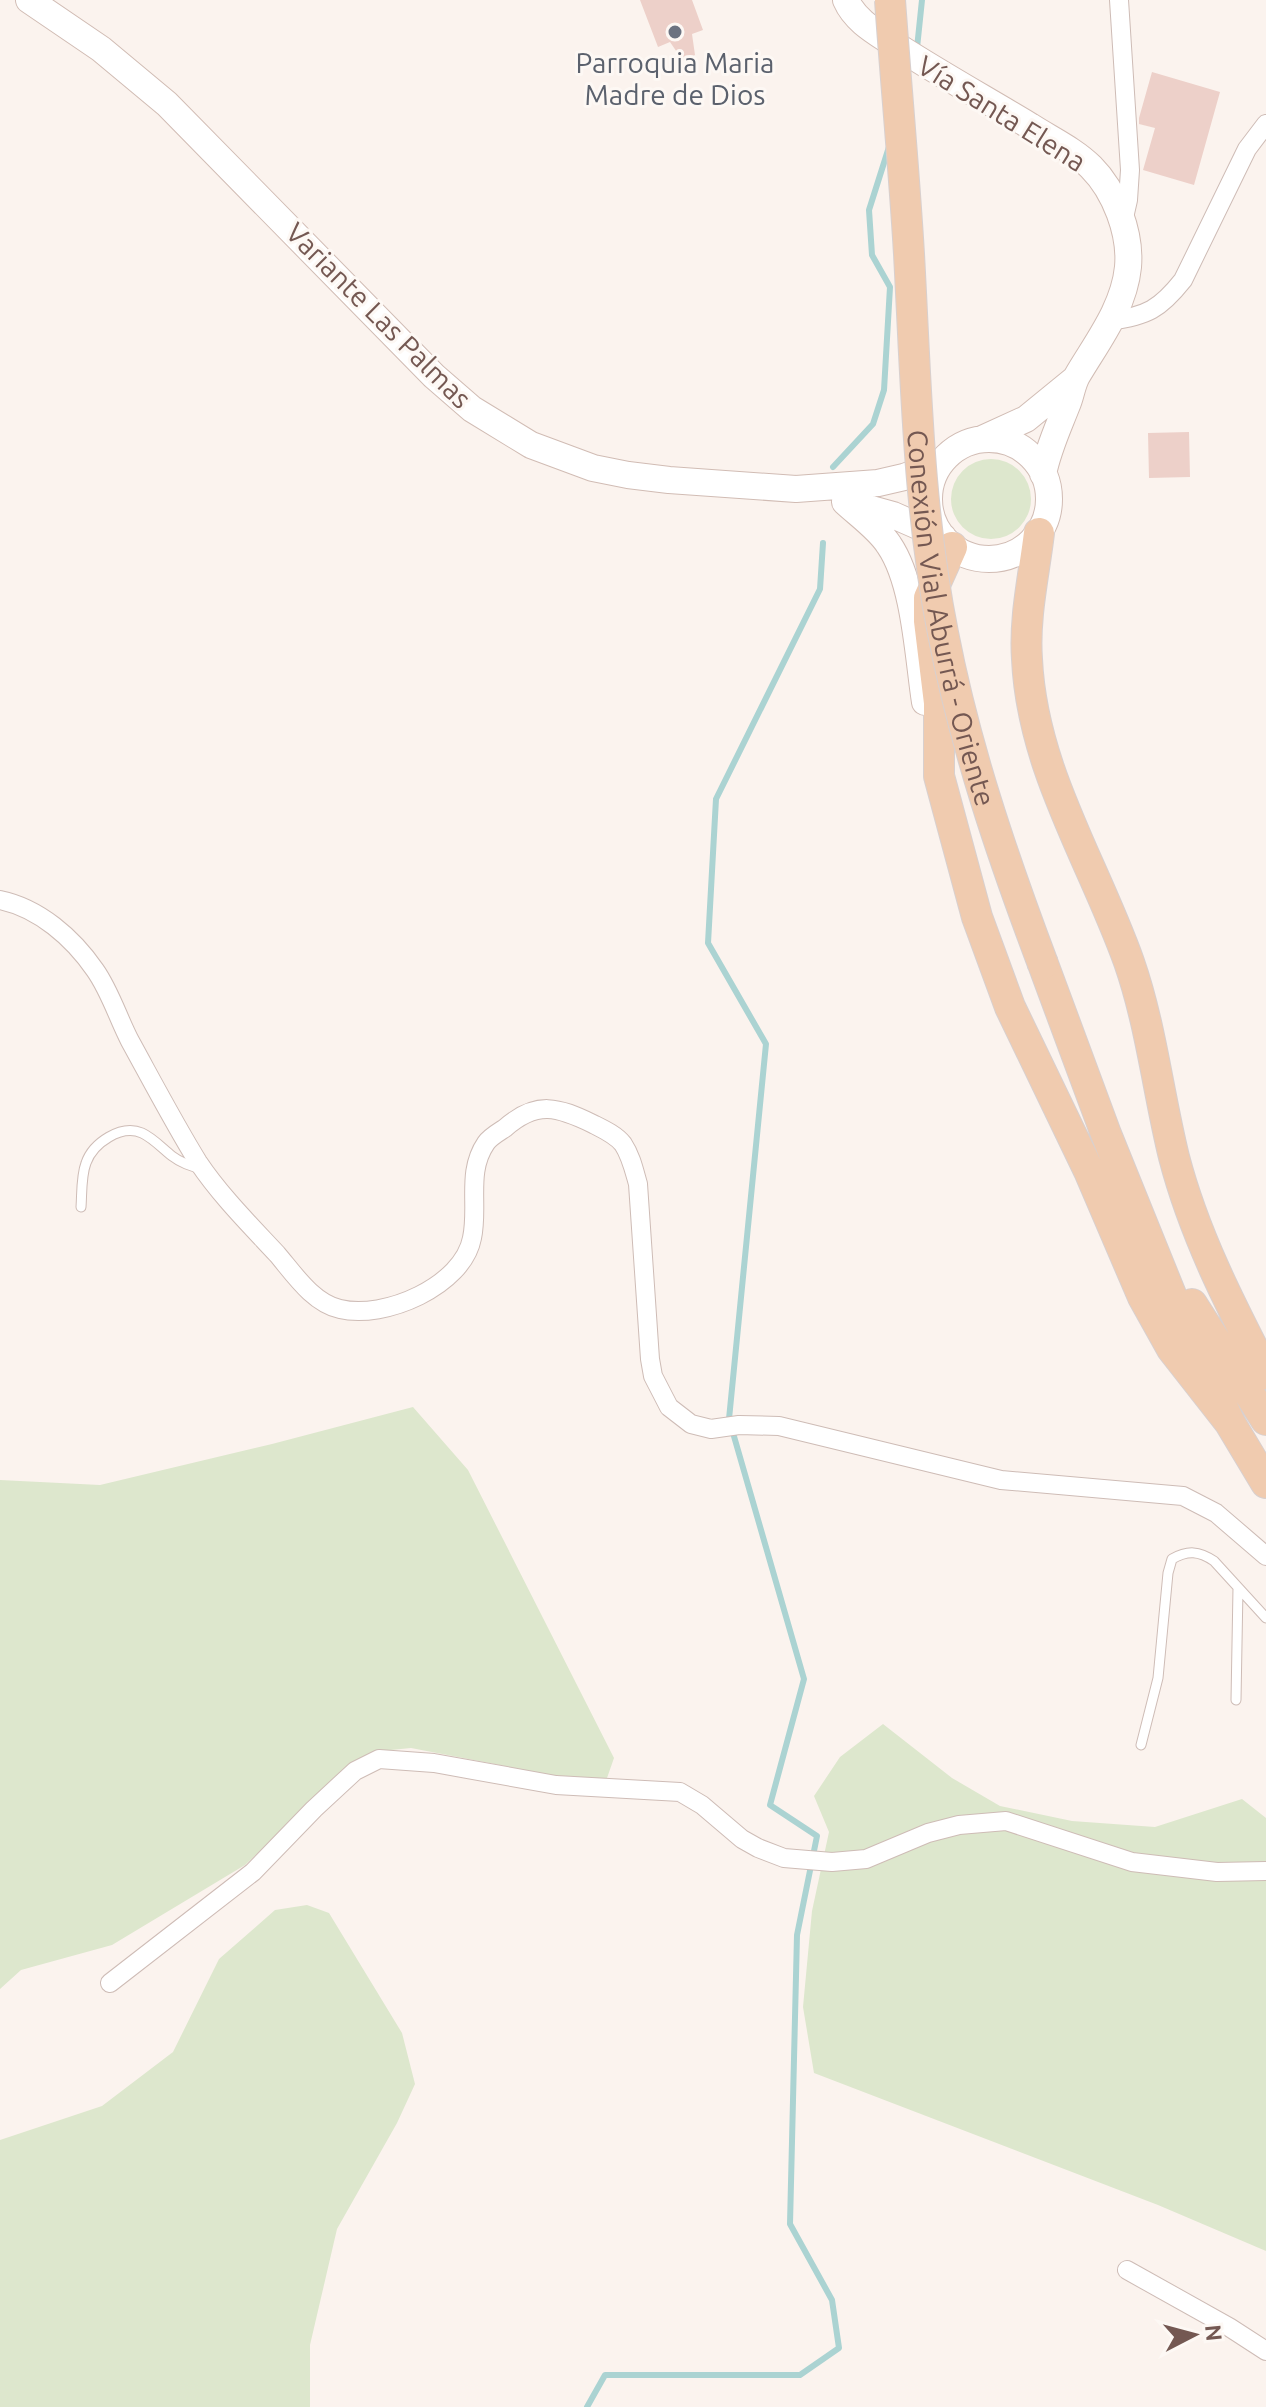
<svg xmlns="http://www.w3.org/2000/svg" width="1266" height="2407" font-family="Ubuntu,sans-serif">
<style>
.green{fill:#dde7cd}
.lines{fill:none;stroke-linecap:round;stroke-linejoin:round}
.stream{stroke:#abd3d2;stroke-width:6}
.building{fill:#edd0c9}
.service-casing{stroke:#cebcb6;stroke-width:11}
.minor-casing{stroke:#cebcb6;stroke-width:20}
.secondary-casing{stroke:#d1bcb4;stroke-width:28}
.primary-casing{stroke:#d8d0cf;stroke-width:32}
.service{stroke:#fff;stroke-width:9}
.minor{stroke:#fff;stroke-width:18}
.secondary{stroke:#fff;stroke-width:26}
.primary{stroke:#f0cbaf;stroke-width:30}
.primary-bridge-casing{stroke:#d8d0cf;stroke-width:32;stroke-linecap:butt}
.primary-bridge{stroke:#f0cbaf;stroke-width:30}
.worship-dot{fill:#6b7280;stroke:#fdf8f4;stroke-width:3}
.labels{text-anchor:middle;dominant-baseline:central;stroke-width:6;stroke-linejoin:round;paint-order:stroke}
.worship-label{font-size:28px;fill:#5b616d;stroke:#fdf8f4}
.street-label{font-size:28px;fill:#745852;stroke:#fdf8f4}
</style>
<rect width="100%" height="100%" fill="#fbf3ee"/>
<path class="green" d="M951 499a40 40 0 1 1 80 0a40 40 0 1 1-80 0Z
M413,1407L468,1470L614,1758L607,1778L582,1781L411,1748L371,1752L347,1769L245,1865L112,1945L21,1970L0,1989V1480L100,1485L272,1444Z
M883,1724L952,1778L1000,1806L1072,1821L1155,1827L1242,1799L1266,1818V2251L1158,2205L814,2073L803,2007L812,1911L829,1832L814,1796L840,1757Z
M307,1905L329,1913L402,2033L415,2084L397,2123L337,2229L310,2345V2407H0V2140L102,2106L173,2052L219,1959L275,1910Z"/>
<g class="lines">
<path class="stream" d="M917,48L922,0
M833,467L873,424L884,390L890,287L872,255L869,210L889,147
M587,2407L605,2375H800L839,2348L832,2300L790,2224L797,1935L817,1836L770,1805L804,1679L729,1419L766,1044L708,943L716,799L820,589L823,543"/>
</g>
<path class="building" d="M640,0H692L703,30L692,34L695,55L683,61L670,42L658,47Z
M1152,72L1220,92L1194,185L1143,170L1155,128L1139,124V118Z
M1189,432L1190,477L1149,478L1148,433Z"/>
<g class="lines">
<defs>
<path id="service" d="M81,1207C82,1194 81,1176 86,1163C93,1143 121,1124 142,1133C153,1138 163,1149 172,1156C181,1163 191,1166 201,1169
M1236,1700L1238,1588
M1141,1745L1158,1678L1168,1573L1172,1559C1188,1550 1199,1551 1214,1561L1266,1618"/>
<path id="minor" d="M1119,0L1130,170L1128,200L1123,222
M1110,321C1147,316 1160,309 1183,280L1247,149L1266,124
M0,900C39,908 73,938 95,970C110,991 118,1018 130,1041C152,1081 174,1123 198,1162C220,1195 250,1225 277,1254C294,1274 313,1303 340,1309C384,1320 463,1286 472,1238C479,1206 466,1172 486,1143C490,1137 499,1132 505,1128C537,1100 558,1107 593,1124C603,1129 616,1135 623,1144C631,1156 634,1170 638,1184L650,1359L653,1376L669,1407L691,1424L711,1429L739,1425L779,1426L1001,1480L1183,1496L1216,1513L1266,1556
M110,1983L253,1872L314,1809L355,1771L379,1759L434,1763L556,1785L680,1792L702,1805L742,1839L758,1848L784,1858L832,1862L866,1859L928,1833L959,1825L1006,1821L1132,1862L1217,1872L1266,1871
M1127,2270L1229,2327L1266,2351"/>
<path id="secondary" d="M29,0L101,49L167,104L434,376L472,409L531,445L593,468L628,475L669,480L796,489L878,483L904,477L941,463
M846,0C856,23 880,34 900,48C942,75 987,100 1030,126C1050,139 1074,150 1091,167C1115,191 1131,233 1128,267C1124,308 1097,342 1077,376C1072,385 1071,396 1067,405C1058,428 1048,449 1043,474
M982,439L1026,419L1075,379
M929 499a60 60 0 1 1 120 0a60 60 0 1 1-120 0Z
M845,502C859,515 879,529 889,545C915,583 918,657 925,702
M846,502L893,515L943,537"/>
<path id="primary" d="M1039,533C1034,575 1024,617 1027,659C1032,769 1093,861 1129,962C1151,1025 1158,1092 1174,1157C1194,1234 1230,1304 1266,1374
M952,547L929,598V621L939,703V776L977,917L1010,1007L1089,1171L1143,1297L1172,1349L1230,1423
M1043,964L1106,1134L1180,1317L1230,1423L1266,1483
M1192,1304L1266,1420"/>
</defs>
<use href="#service" class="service-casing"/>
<use href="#minor" class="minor-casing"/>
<use href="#secondary" class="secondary-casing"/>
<use href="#primary" class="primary-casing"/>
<use href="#service" class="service"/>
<use href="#minor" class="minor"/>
<use href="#secondary" class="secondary"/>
<use href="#primary" class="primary"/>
<defs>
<g id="primary-bridge">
<path id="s1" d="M890,0C896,85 904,169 909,254C916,381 918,508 943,633C965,747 1002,855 1043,964"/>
</g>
</defs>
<use href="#primary-bridge" class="primary-bridge-casing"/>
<use href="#primary-bridge" class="primary-bridge"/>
</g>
<circle class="worship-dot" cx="675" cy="32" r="8"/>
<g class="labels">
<g class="worship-label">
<text x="675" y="62">Parroquia Maria<tspan x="675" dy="32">Madre de Dios</tspan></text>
</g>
<g class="street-label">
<text transform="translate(1002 113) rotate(32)">Vía Santa Elena</text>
<text transform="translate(379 315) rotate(45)">Variante Las Palmas</text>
<text stroke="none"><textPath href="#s1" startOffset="622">Conexión Vial Aburrá - Oriente</textPath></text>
</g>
</g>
<g transform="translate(1194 2335) rotate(84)" stroke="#fdf8f4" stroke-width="6" paint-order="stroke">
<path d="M0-6L14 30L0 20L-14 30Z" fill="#745852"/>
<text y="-12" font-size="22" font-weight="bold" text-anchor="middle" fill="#745852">N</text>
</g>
</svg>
